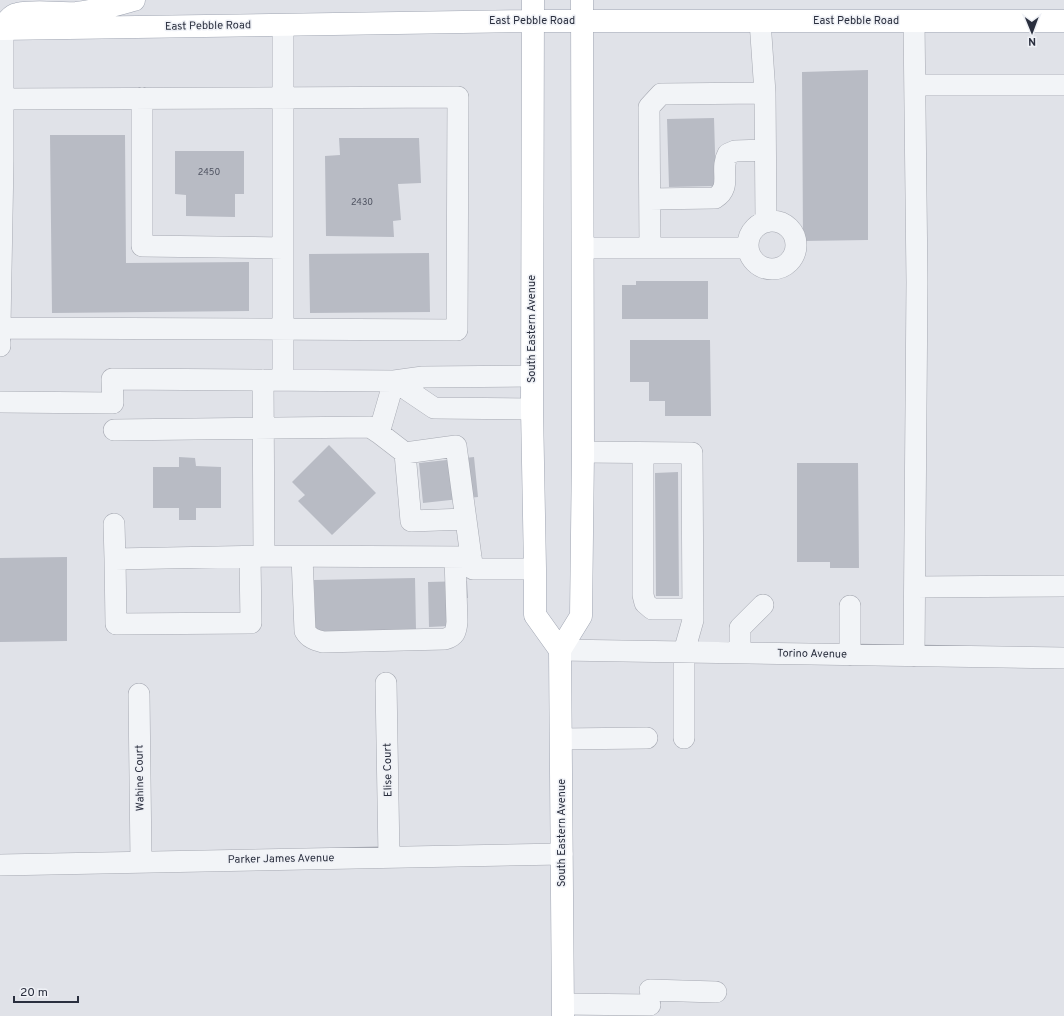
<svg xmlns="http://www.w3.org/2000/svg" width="1064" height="1016" font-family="Overpass,sans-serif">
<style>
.building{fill:#b8bbc4}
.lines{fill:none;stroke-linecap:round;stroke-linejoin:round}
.minor-casing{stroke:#a6a9b2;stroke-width:22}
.major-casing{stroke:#a0a6b3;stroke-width:23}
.minor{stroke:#f2f4f7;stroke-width:21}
.major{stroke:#fff;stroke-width:22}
.labels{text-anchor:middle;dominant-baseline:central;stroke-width:3;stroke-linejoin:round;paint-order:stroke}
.number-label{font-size:9px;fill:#4e5260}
.street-label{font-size:11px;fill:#2a2f3e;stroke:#eff1f6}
</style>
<rect width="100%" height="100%" fill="#e0e2e8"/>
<path class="building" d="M868,70V240L803,241L802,72Z
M714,118L716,186L669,187L667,119Z
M50,135H125L126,263L249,262V311L52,313Z
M339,138H419L421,183L398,184L401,220L393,221L394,237L326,236L325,156L340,155Z
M175,151H244V194H235V217L186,216V195L175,194Z
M429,253L430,312L310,313L309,254Z
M636,281H708V319H622V285H636Z
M630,340H710L711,416H665V401H649V382H630Z
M329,445L376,493L332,535L298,501L305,495L292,482Z
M179,457L195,458L196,466L221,467V508H196V520H179V508H153V467H179Z
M474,457L478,497L423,503L419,463Z
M797,463H858L859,568H830V562H797Z
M678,472L679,596H656L655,473Z
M67,557V641L0,642V558Z
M415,578L416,630L315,632L314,580Z
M467,581L468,598L448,599L449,626L429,627L428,582Z"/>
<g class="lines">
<defs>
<path id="minor" d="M760,21L765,93L766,222
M283,25V380
M915,85H1064
M142,98V246L283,248
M0,160H3L0,326
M3,160V29
M650,199L715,198C733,187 719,170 728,154L735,151L765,150
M748 245a24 24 0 1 1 48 0a24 24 0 1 1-48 0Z
M583,248H748
M650,248L649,107L661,94L765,93
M0,328L457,330L458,97L3,99
M0,342V346
M394,381L434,408L532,409
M394,381L379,433L405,453
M0,402L113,403L112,379L394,381L423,377L532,376
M114,430L370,427L379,433
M583,452L692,453L693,620L684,652V738
M643,453V595L645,603L652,609H693
M466,519L411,521L405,453L456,446L471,557L473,569H535
M114,524L115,559L264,556L263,380
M264,556L469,557
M302,557L305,631C309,638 315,640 323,642L445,639C455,636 456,632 457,622L455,557
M115,559L116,624L251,623L250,557
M915,587L1064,586
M560,650L1064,658
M740,653V628L763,605
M850,655V606
M914,656L917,282L914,21
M386,683L389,857
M139,694L141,861
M561,739L647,738
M0,865L562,854
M650,990L716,992
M563,1004L650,1005"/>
<path id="major" d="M533,0L532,409L535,569V615L560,650
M0,29L532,21H1064
M3,29C5,23 11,15 17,14C37,10 57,14 76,13C96,11 116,5 134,0
M563,1016L560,650L581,616L583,452L582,0"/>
</defs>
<use href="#minor" class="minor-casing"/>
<use href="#major" class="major-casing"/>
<use href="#minor" class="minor"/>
<use href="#major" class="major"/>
</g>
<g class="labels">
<g class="number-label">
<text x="209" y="172">2450</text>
<text x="362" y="202">2430</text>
</g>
<g class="street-label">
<text x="532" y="21">East Pebble Road</text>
<text x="856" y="21">East Pebble Road</text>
<text transform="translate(208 26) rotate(-1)">East Pebble Road</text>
<text transform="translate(532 329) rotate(-90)">South Eastern Avenue</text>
<text transform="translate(812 654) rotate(1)">Torino Avenue</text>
<text transform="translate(388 770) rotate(-91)">Elise Court</text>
<text transform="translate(140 778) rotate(-91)">Wahine Court</text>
<text transform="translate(562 833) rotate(-90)">South Eastern Avenue</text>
<text transform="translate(281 859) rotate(-1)">Parker James Avenue</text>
</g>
</g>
<g transform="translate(1032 32) rotate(179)" stroke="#eff1f6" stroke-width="3" paint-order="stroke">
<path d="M0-3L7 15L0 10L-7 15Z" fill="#2a2f3e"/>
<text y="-6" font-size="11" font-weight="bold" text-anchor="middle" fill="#2a2f3e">N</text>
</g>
<path d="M14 996v6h64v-6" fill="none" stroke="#2a2f3e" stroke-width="2"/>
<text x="20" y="996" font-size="12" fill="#2a2f3e" stroke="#eff1f6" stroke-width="3" paint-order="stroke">20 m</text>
</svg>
